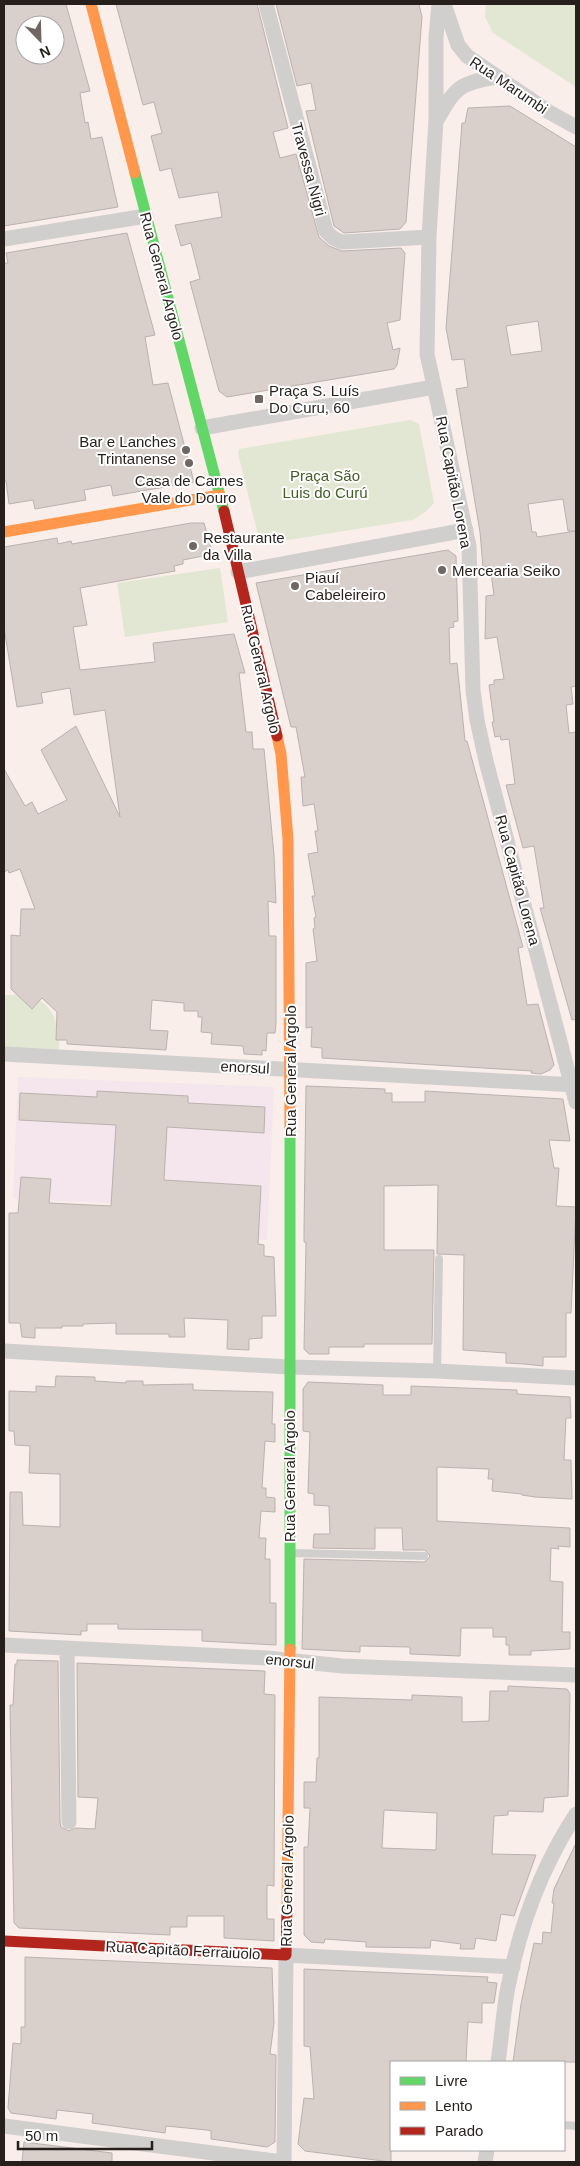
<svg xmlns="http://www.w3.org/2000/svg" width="580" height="2166" font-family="Arial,sans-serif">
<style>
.education{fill:#f5e5ec}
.green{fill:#e2e7d3}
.building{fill:#d9d0cc;stroke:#bab2ae;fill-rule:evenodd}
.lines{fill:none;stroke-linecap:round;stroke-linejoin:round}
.lane{stroke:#d1cece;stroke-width:8}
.street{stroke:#d1cece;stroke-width:15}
.fast{stroke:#63d668;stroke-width:11}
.slow{stroke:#ff974d;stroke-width:11}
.jam{stroke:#b3261e;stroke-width:11}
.poi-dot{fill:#706764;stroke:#fff;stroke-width:2}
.labels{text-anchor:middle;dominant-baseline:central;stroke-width:4;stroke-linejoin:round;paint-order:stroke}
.street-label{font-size:15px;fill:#261f1c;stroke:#fff}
.poi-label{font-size:15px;fill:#261f1c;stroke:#fff;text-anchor:start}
.park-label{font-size:15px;fill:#425f26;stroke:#fff}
</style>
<rect width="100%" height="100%" fill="#f9eee9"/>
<path class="education" d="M18,1077L274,1087L267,1240L159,1235L160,1205L13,1199Z"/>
<path class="green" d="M486,4H576V87L493,33L485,17Z
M410,420L419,424L434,503L424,513L412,520L270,543L262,541L257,531L238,453L239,449Z
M220,568L228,622L125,637L117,583Z
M4,995C12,995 21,994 28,996C56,1002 60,1030 59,1053L4,1051Z"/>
<path class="building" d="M4,4H66L90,91L80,93L85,123L88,122L91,139L102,137L118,207L4,226ZM25,25H55V55H25Z
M116,4H257L288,128L273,132L280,158L296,154L319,237L329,246L342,251L401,248L405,253L400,320L387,323L393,350L400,348L397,365L394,369L227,397L219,391L190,282L200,279L191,243L181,246L175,225L222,217L218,192L179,198L171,168L160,171L151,136L162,133L154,102L143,105Z
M276,4H419L422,17L406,222L400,229L344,233L334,226L306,111L316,110L311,83L297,86Z
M510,106L576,147V531H568L563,499L528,504L532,532H536L537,537L576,531V686L571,687L573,704L566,705L569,733L576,732V1019L572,1020L540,908H544L534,846L523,848L506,785L515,784L509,739L501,740L500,736L495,737L492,722H494L489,685L494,684V680L504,679L497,637L485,639L486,596L494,595L490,566L483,567L480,532L456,389L468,387L464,359L452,360L446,328L462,123H465L468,108ZM538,321L542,351L511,355L506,326Z
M127,233L155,335L145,337L153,385L168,383L194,482L113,496L111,485L84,490L86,500L35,509L33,500L9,504L6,481H4V263H8L6,253Z
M191,523H204L213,554L183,560V564L174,566L175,571L80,588L87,625L73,627L80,670L155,662L153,643L234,634L245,673H239L246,732H252L253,749H264L274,855L276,903L268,901L269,936H276V1024L275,1033H267L266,1051L262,1050V1055L244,1054L243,1046L211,1044L212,1033L201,1032L202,1017H198V1011H184V1003L152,1000L150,1030L168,1031L166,1050L67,1044V1040H56L57,1012L42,998L32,1009L11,989V935L20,936L21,909H35L20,869L9,873L8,870L4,872V769L25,806L32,802L38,814L67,800L41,750L76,726L120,817L105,710L74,715L70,688L41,693L43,703L17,707L4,628V547L57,538L58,544L71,541L72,544Z
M448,550L456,556L458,621L453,622L454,627L449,628L450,664L457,663L465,741H467L523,947L518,948L527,1005L538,1004L554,1065L550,1070L541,1074L531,1073L532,1071L322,1058V1048L311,1047L312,1027L306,1028V963L317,961L313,929L315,928L314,918L316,917L312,896H315L308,854L318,852L315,831H318L314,804L303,806L301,777H305L296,727H291L256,583Z
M306,1086L385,1089V1093H392V1102H425V1091L563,1099L570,1141L549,1140L554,1168H559L556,1206L576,1207L571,1313H566V1357H543V1366L524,1364L506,1363V1353L463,1350L464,1255L437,1254L438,1185L384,1186V1250H434L432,1344H364V1347H329V1354H309L304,1349L306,1242H304V1230Z
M97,1091L188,1096V1103L265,1107L264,1133L167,1127L164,1180L261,1186L258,1244L264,1245V1256L274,1257L276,1316H262V1338L249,1339V1350L227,1349L228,1320L184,1318L185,1337H169V1334H116V1323L83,1324V1326H62V1328H35V1338L22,1337L20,1323H9V1213H18L21,1177L51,1179L49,1203L111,1206L116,1125L19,1120L20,1093L97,1097Z
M56,1376L95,1377V1381L126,1383V1381H143V1385L193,1384V1390L273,1392L272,1424H275V1442L265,1441L262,1488H266V1497L275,1498V1512L261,1511L259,1538H266L265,1559H270V1603H276V1645L202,1641V1630L118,1629V1624H87V1631H81V1635L9,1631L10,1492H22L23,1525L60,1527V1474L29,1473L30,1446L15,1445L14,1431H9V1391L36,1392V1386L55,1387Z
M308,1382L383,1385V1395H411V1386L517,1390V1394L570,1397L571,1418H566L564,1460H571L572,1499L535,1497L522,1495V1494L492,1491L493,1479H488L489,1469L437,1467V1521L570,1528V1547L558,1546L559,1549L551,1548L550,1581L563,1582L562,1632H570V1649L531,1651V1655H509V1645H506V1637H493V1628H461L460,1656L410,1654V1647L360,1646V1652L302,1649L304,1559L424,1562L428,1559L430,1556L425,1550H403L402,1528H375V1549L313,1548L314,1534H330L329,1506L314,1505V1494L308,1493L310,1432L303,1431V1389Z
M17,1660L58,1661L60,1822L61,1827L69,1831L75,1828L95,1829L98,1798L78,1797L77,1663L265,1671L264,1694L275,1695L274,1886L267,1885V1919H274V1941L224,1938V1916H187V1927H170V1935L19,1928L14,1923L10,1705H13L15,1664H17Z
M508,1686L567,1689L570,1694L568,1796L544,1798L543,1812L508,1811V1815L494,1816L492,1854L536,1855L514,1916L501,1914L496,1941L476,1938L474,1949H460L461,1944L431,1940L430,1948L366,1947V1942L325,1939L324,1943L311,1942L304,1935V1847H308L310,1808H304V1782H316L317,1758H319V1697L412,1700V1695L462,1697V1722L489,1721L490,1691H508ZM384,1810L437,1813L436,1850L382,1848Z
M576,1843V2062H513L521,2004L534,1943L542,1944L543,1932L551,1933L554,1903H552L554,1889Z
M25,1957L272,1968L274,2023L270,2054L276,2055L275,2142L267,2147L211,2139V2131L207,2130L166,2126L165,2133L92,2123L93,2114L57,2110L56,2119L11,2113L8,2108L13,2043L21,2044V2027H25Z
M304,1969L488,1977L487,1982L497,1983L494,2003H482V2023L468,2022L466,2062H391V2162L305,2151L298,2144L304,2098L314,2099L310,2047L304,2046Z
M24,2142L112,2153V2162H22Z"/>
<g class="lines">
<path class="lane" d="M437,1371L439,1259
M291,1553L424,1556
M564,2125L576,2126"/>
<path class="street" d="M266,4L326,231L333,238L342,242L429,237
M439,4L436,37V120L429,237L427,354L469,546L473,690L477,720L486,761L576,1102
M444,4L458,45L467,56L549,112L576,127
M437,120C456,87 458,84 496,77
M4,239L146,216
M202,428L434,387
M238,572L466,530
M4,1054L576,1085
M4,1351L289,1367L437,1371L576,1378
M4,1645L267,1658L342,1666L576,1675
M67,1648L69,1822
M498,2062C502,2037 503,2011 508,1987C520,1925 542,1866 576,1814
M4,2126L283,2162
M284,2162L286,1955L513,1967
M485,2162L487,2150"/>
<path class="fast" d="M135,173L224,511
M290,1128V1649"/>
<path class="slow" d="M91,4L135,173
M4,532L220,495
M277,736L281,754L288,839L290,1128
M287,1910L290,1649"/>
<path class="jam" d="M224,511L277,736
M4,1941L286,1955L287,1910"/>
</g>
<g class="poi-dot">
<rect x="254" y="394" width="10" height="10" rx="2.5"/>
<circle cx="186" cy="450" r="5"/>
<circle cx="189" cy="463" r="5"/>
<circle cx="193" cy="546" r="5"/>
<circle cx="442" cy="570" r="5"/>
<circle cx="295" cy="586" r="5"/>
</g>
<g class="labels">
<g class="street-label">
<text transform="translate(509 85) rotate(34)">Rua Marumbi</text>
<text transform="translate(309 169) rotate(75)">Travessa Nigri</text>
<text transform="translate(162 276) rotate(75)">Rua General Argolo</text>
<text transform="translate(454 482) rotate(79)">Rua Capitão Lorena</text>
<text transform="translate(261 669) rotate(77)">Rua General Argolo</text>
<text transform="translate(518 880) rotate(75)">Rua Capitão Lorena</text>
<text transform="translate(245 1067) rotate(3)">enorsul</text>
<text transform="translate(290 1071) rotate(-90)">Rua General Argolo</text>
<text transform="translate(289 1476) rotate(-90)">Rua General Argolo</text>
<text transform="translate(290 1661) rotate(6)">enorsul</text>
<text transform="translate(287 1881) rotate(-89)">Rua General Argolo</text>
<text transform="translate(183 1950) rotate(3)">Rua Capitão Ferraiuolo</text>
</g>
<g class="poi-label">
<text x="269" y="390">Praça S. Luís<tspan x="269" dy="17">Do Curu, 60</tspan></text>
<text x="176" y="441" text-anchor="end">Bar e Lanches<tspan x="176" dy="17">Trintanense</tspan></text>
<text x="189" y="480" text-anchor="middle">Casa de Carnes<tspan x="189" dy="17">Vale do Douro</tspan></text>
<text x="203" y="537">Restaurante<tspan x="203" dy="17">da Villa</tspan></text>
<text x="452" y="570">Mercearia Seiko</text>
<text x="305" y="577">Piauí<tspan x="305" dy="17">Cabeleireiro</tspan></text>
</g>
<g class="park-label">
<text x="325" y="475">Praça São<tspan x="325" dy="17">Luis do Curú</tspan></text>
</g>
</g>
<rect width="580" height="2166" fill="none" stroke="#261f1c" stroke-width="10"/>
<rect x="390" y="2061" width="175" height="90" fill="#ffffff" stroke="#a8a5a4"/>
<rect x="400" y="2077" width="25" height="8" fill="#63d668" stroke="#a8a5a4"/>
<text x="435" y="2086" font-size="15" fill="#261f1c">Livre</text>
<rect x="400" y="2102" width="25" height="8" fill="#ff974d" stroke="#a8a5a4"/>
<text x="435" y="2111" font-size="15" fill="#261f1c">Lento</text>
<rect x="400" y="2127" width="25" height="8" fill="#b3261e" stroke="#a8a5a4"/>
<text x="435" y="2136" font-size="15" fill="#261f1c">Parado</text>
<g transform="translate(40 40) rotate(157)"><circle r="24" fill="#ffffff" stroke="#a8a5a4"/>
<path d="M0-4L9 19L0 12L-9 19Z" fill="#706764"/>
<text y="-8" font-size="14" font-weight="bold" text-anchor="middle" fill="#261f1c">N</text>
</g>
<path d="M18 2141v8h134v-8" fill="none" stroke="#261f1c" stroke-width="2.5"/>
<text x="25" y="2141" font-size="15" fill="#261f1c" stroke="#ffffff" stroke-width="4" paint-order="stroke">50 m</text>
</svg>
